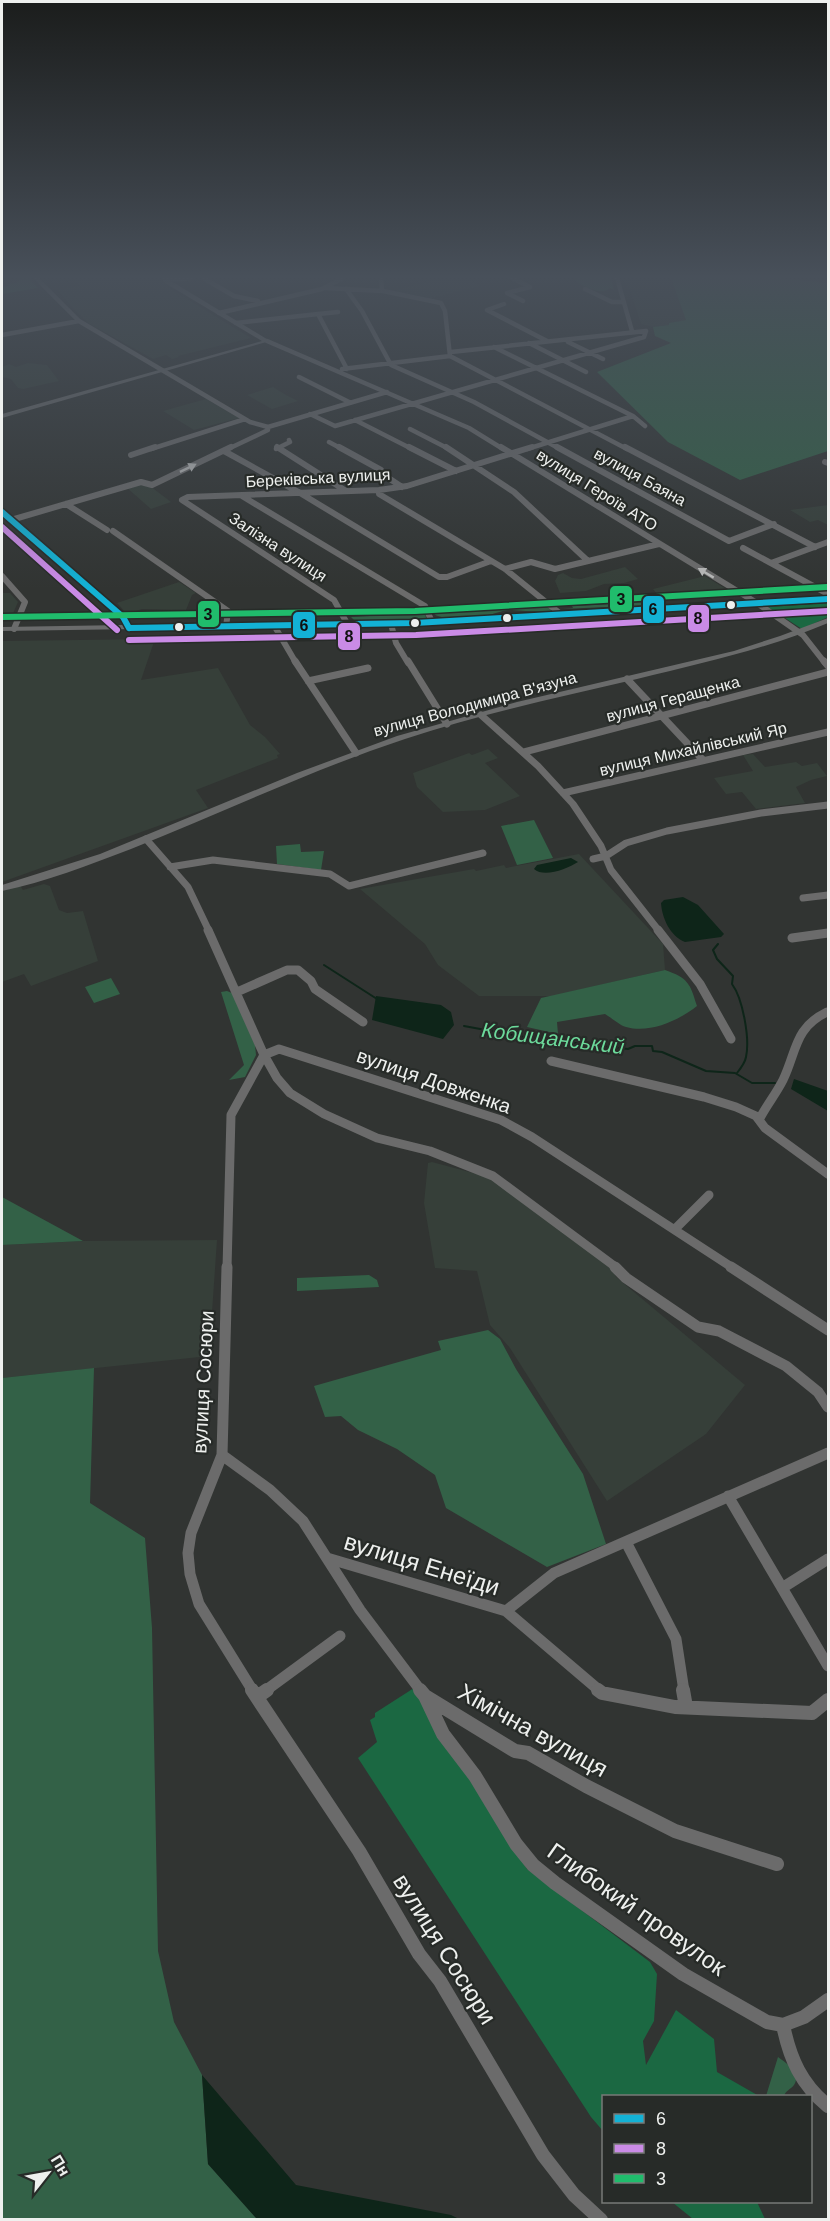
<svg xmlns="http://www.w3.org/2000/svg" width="830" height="2221" font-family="Arial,sans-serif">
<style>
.built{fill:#363f39}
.green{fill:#336147}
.forest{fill:#1b6842}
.water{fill:#0e2519}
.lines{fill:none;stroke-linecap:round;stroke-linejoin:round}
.stream{stroke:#0e2519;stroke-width:2}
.minor-far5{stroke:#6b6b6b;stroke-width:4.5}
.minor-far4{stroke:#6b6b6b;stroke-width:6}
.minor-far3{stroke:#6b6b6b;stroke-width:7}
.minor-far2{stroke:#6b6b6b;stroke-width:9}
.minor-far1{stroke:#6b6b6b;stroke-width:11}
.minor{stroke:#6b6b6b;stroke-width:14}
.major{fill:#6a6b6b;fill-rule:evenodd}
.bus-1-casing{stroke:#272b28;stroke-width:9}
.bus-2-casing{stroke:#272b28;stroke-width:9}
.bus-3-casing{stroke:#272b28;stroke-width:9}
.bus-1{stroke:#13b2d5;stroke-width:6}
.bus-2{stroke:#ca8be6;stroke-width:6}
.bus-3{stroke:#20bc6c;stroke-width:6}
.oneway{fill:#babbba}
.bus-dot{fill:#eef0ee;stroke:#272b28;stroke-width:2}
.labels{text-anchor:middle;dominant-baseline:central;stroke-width:4.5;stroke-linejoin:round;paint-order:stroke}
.far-street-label{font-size:16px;fill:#eef0ee;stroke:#272b28}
.street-label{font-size:20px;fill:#eef0ee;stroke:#272b28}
.water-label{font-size:21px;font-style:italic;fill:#6cda9b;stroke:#272b28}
.near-street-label{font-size:24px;fill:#eef0ee;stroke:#272b28}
.line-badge{stroke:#272b28;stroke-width:2}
.pale-badge-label{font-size:16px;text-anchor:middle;font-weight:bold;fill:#111}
</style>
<rect width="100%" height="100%" fill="#313432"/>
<path class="built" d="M71,278L135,280L128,278H161V281L173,287L169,288L251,338L178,356L179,357L172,359L166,355L153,359L88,323L70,305L58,290L80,286Z
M446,278H468L480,286L432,298L391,291Z
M626,278H674H672L687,320L669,323L670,325L653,327L641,324Z
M28,363L47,365L59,381L23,389L18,388L11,379L2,377V367L9,364L16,367Z
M273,387L286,395L298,401L272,409L247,395Z
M206,399L239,418L194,430L163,411Z
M139,483L150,486L171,502L151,509L126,487Z
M828,505V525L818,520L810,522L790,510Z
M625,567L638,579L624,583L604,584L586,591L560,593L555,581L558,575L563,573L572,578L581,579Z
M705,576L739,597L660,598L653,589Z
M179,582L196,593L192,595L186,610L142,609L127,614L117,603Z
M2,593H10L18,602L11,618H2Z
M155,639L141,680L218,668L250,725L265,737L280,754L277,755L278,758L196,790L208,808L2,882V641Z
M488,749L498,758L485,763L520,796L485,810L443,812L417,787L413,773L469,753L472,755Z
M753,754L765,767L796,762L802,766L817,763L827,776L811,780L796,787L805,803L756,809L742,792L726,794L714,778L753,771L743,755Z
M579,854L663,944L665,970L553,996H479L438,965L425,944L360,889L474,869L476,871L504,865L506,868Z
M19,884L23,890L44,884L50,886L59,910L67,913L83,911L98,961L31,986L24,974L2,982V889Z
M432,1162L492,1178L609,1264L616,1277L745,1385L706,1434L607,1501L510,1348L490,1325L477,1271L435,1268L424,1203L428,1163Z
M217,1240L209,1356L2,1378V1245L83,1241Z"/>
<path class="green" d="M21,278H28L38,288L2,294V287L9,286L8,284L16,283Z
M570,278H611L614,290L610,288C600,296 587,287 576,282V278Z
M671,278H778L828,283V451L740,480L668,442L597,372L671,343L655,336L653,327L669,325V323L686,320Z
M649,602L650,605L562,609L573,608L572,606Z
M548,607L552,610L550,611C536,612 525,611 512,610C502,610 496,614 488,615C477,618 439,621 433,613Z
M425,613L426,618L356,622L351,617Z
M534,820L553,858L517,865L501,826Z
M300,844L301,852L324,851L321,870L277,864L276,846Z
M665,970C688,978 690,983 697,1006C679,1020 650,1034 626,1027C619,1025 612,1018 605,1014L557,1022L558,1034L527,1027L541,998Z
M111,978L120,994L94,1003L85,987Z
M227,991L232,993L255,1045L256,1055L245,1077L229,1080L244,1065L221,992Z
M2,1197L83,1241L2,1245Z
M369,1275L377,1280L379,1287L297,1291V1278Z
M488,1330L500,1339L516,1369L583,1474L606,1544L547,1567L446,1508L435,1475L397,1449L358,1430L341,1416L325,1417L314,1386L441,1350L438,1341Z
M94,1368L90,1503L145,1538L152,1628L158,1951L174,2022L202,2075L208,2164L257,2219H2V1378Z
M778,2057C786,2063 802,2073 794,2085C790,2090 786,2090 784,2096H766Z"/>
<path class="forest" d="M828,603V617L802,629L768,607Z
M414,1688L527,1869L650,1962L657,1974L654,2021L643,2041L646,2065L676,2010L714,2039L717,2072L759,2096H604L603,2131L591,2117L358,1758L377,1742L370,1720L375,1717V1713Z
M672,2202H757L765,2219H693Z"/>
<path class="water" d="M571,858L578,862C567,869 544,878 534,869L537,865Z
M683,897L698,905L724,934L721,937L685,942C670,936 662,918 661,903L664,900Z
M376,996L441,1005L451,1012L454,1025L443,1039L372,1020Z
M794,1079L828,1091V1111L791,1089Z
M202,2075L296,2185L451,2215L459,2219H257L208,2164Z"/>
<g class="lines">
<path class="stream" d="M718,944L713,950L717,959L733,976L732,984C743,999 750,1039 746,1057C745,1063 741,1068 737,1073
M324,965L377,999
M464,1026L524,1037L628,1049L635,1046H652L653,1051L662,1052L706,1071L735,1073L752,1083H775"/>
<path class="minor-far5" d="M36,278L79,321L250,422L268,427
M203,278L234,296L258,301
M381,278L382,291
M512,278L530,287L507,293L523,301
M617,278L632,331
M165,280L193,278
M325,288L383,291L441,303L445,311L450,356
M346,289L362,311L391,365L474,402L560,449
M585,289L612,302H624
M504,304L487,310L547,341
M219,313L322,289L343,278
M318,314L338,312
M236,323L318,314L347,369
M2,335L79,321
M267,341L469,428L503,449
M568,342L603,359
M529,343L586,372
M494,347L633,416L645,426
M450,356L627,449
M342,369L450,356
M299,377L349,402
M310,414L335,426L644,337L646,331L451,352
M355,420L412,449
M410,429L449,449
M329,442L342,449
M151,449L245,419
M228,449L268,430V427L387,392
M276,449L290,442L289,440
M527,449L633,416"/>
<path class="minor-far4" d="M277,447L346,491
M339,447L381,470V473L402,487
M409,447L456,471
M446,447L514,492L588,561
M501,447L757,603L803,635L825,663
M557,447L729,541L774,524
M625,447L815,547
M224,451L300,493L439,577H447L491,561
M131,455L155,447
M825,462L828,463
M379,490V494L505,569L562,615
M242,496L425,606L432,622
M182,500L188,497L379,490L407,486L532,447
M182,500L334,600L348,625
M66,504L107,530
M11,520L141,482L152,485L231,447
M113,531L228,611L226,627
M743,548L828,594
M771,563L828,542
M505,569L531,562L555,569L659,544
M2,576L25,602L14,629
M391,624L396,643L408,663
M275,627L296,663"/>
<path class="minor-far3" d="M295,661L356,753
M408,661L447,724
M824,661L828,666
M627,679L703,760
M308,681L368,668
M481,715L538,766L573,804L601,846L611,870L659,931
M524,752L828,672
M563,793L828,732
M146,839L188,887L209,931
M593,859L606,856L626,843L667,831L761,813L828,805
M170,867L213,860L330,874L349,886L483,853
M803,898L828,895"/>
<path class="minor-far2" d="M208,930L264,1055L277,1078L290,1093L324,1114L377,1138L430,1151L493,1176L617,1268
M658,930L700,984L731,1039
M792,938L828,933
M237,992L287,970H298L311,981L315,989L363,1022
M264,1055L279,1049L501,1120L532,1137L733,1268
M551,1061L704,1097L736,1107L756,1116L765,1128L828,1174
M759,1120C766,1106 776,1094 783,1080C797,1051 794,1028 827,1012
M675,1229L709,1195
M227,1268L231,1115L264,1055"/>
<path class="minor-far1" d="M227,1267L222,1455L191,1533L188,1553L190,1574L199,1604L253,1691
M615,1267L626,1278L698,1327L719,1331L786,1366L818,1392L828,1407
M731,1267L828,1330
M222,1455L270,1490L303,1521L360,1610L421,1691
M728,1496L828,1666
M626,1542L676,1639L684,1691
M327,1558L506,1611L600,1691
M782,1588L828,1559
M506,1611L554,1573L828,1453
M265,1691L340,1636"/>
<path class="minor" d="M252,1690L359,1851L419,1954L440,1981L543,2155L574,2195L601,2220
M420,1690L425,1696L515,1751L528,1753L586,1786L675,1831L777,1864
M598,1690L602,1693L675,1707L812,1713L828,1700
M683,1690L686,1707
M425,1696L443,1734L475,1776L516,1844L533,1865L555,1883L683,1974L767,2022L783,2025L804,2017L828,2000
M257,1697L267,1690
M783,2025C790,2059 801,2084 828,2106"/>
<path class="major" d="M162,278H166L270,341L2,418V414L262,341L165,283Z
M2,510L126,615L132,625L415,621L828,597V601L415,625L2,631V627L124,625L120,619L2,515Z
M828,618V623C767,649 702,663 637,679C559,697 481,714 405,739C311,770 222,813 131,849C89,865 45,882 2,891V885L100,854L297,773L397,736L517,702L734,651L780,636Z"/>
<defs>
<path id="bus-1" d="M2,512L123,617L129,628
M129,628L415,623L828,599"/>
<path id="bus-2" d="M2,527L117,630
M129,640L416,635L828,611"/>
<path id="bus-3" d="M2,617L415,611L827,587"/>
</defs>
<use href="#bus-1" class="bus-1-casing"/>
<use href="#bus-2" class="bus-2-casing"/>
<use href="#bus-3" class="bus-3-casing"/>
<use href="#bus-1" class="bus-1"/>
<use href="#bus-2" class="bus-2"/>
<use href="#bus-3" class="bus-3"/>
</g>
<defs><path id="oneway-solid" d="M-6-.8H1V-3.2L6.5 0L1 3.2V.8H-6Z" transform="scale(1.5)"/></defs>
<g class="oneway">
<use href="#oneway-solid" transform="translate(188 468) rotate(-26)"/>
<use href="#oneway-solid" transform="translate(706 573) rotate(-149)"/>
</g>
<linearGradient id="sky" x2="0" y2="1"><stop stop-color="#1b1d1c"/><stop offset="0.47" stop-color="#48505a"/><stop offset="1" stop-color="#48505a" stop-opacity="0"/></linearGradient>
<rect width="830" height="589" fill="url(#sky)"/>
<g class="bus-dot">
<circle cx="731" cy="605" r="5"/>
<circle cx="507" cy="618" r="5"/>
<circle cx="415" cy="623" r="5"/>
<circle cx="179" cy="627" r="5"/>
</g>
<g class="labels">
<g class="far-street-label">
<text transform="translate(640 477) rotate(29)">вулиця Баяна</text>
<text transform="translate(318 478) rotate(-3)">Береківська вулиця</text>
<text transform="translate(597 490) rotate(32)">вулиця Героїв АТО</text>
<text transform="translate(278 547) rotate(33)">Залізна вулиця</text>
<text transform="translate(673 699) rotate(-15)">вулиця Геращенка</text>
<text transform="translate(475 704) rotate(-15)">вулиця Володимира В'язуна</text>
<text transform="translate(693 749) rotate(-13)">вулиця Михайлівський Яр</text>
</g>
<g class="street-label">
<text transform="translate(434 1081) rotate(19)">вулиця Довженка</text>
<text transform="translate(203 1382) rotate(-87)">вулиця Сосюри</text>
</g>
<g class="water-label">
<text transform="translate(553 1038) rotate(7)">Кобищанський</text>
</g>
<g class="near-street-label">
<text transform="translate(422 1564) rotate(17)">вулиця Енеїди</text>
<text transform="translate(533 1730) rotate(29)">Хімічна вулиця</text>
<text transform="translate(637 1909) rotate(35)">Глибокий провулок</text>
<text transform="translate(445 1949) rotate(58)">вулиця Сосюри</text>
</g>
</g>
<g class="line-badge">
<rect x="609" y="585" width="24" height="28" rx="6" fill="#20bc6c"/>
<rect x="642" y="595" width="23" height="29" rx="6" fill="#13b2d5"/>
<rect x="197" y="600" width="23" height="28" rx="6" fill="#20bc6c"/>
<rect x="687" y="604" width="23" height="29" rx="6" fill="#ca8be6"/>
<rect x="292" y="611" width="24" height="28" rx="6" fill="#13b2d5"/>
<rect x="337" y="622" width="24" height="29" rx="6" fill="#ca8be6"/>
</g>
<g class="pale-badge-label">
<text x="621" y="605">3</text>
<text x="653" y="615">6</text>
<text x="208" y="620">3</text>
<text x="698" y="624">8</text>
<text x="304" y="631">6</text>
<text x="349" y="642">8</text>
</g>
<rect width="830" height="2221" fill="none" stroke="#eef0ee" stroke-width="6"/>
<rect x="602" y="2095" width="210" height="108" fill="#272b28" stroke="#777a77" stroke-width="1.5"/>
<rect x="614" y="2114" width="30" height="9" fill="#13b2d5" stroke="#777a77" stroke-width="1.5"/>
<text x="656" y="2125" font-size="18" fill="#eef0ee">6</text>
<rect x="614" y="2144" width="30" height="9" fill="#ca8be6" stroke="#777a77" stroke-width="1.5"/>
<text x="656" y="2155" font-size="18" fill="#eef0ee">8</text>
<rect x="614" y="2174" width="30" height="9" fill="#20bc6c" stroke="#777a77" stroke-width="1.5"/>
<text x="656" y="2185" font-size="18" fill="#eef0ee">3</text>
<g transform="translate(48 2173) rotate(59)" stroke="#272b28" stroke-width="4.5" paint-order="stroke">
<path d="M0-4.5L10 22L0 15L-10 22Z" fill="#eef0ee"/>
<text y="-9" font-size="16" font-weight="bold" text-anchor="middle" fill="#eef0ee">Пн</text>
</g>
</svg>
